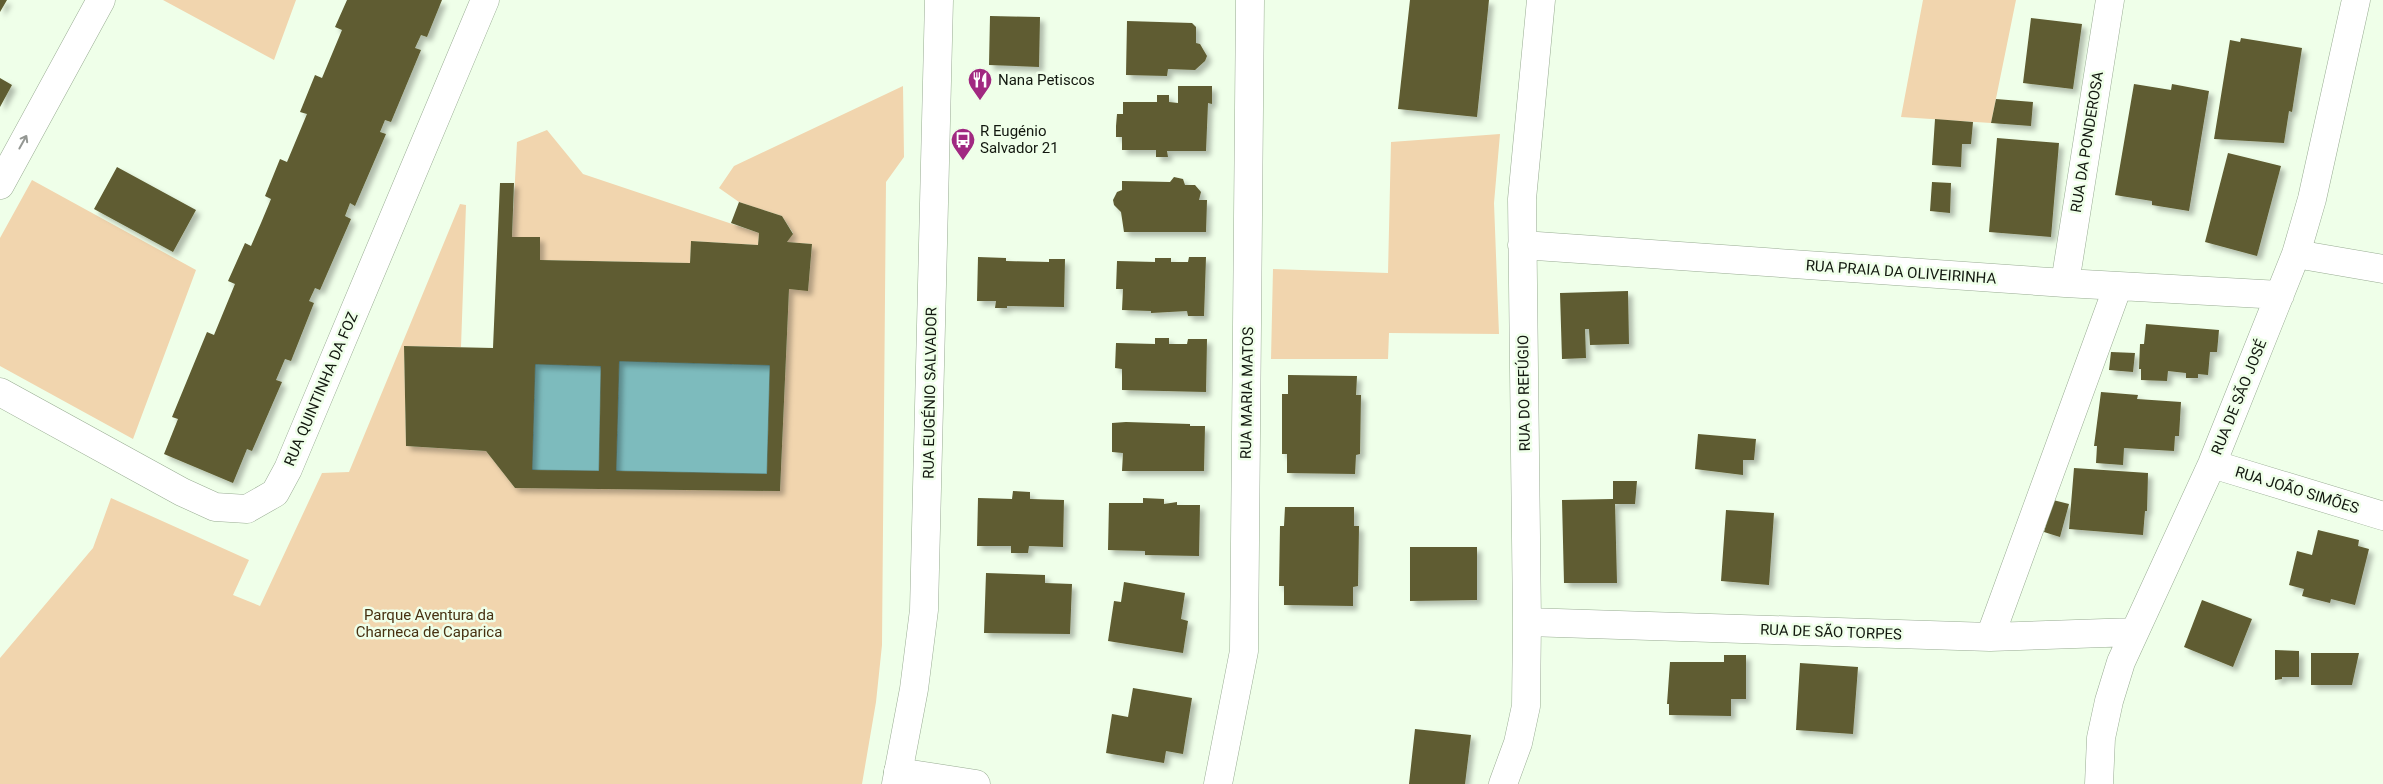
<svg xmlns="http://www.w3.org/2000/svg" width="2383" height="784" font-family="Roboto,sans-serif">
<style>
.green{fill:#f1d5ae}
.water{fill:#7dbbbd;stroke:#5d8a89}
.building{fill:#5e5c30;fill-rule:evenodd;filter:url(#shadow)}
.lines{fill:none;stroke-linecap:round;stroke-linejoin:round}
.street-casing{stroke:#99ac93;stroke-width:29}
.secondary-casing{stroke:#99ac93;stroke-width:29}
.street{stroke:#fff;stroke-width:28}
.secondary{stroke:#fff;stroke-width:28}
.oneway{stroke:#949793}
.labels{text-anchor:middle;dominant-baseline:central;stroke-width:5;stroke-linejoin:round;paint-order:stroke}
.poi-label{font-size:15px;fill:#12180f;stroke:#efffe9;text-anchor:start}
.street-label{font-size:15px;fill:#12180f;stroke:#efffe9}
.park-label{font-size:15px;fill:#473111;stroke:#efffe9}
</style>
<defs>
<filter id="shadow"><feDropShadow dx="4.5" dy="4.5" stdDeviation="2.5" flood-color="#0004"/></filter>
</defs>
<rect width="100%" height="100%" fill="#efffe9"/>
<path class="green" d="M163,0H296L274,60Z
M1923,0H2016L1991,123L1901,117Z
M903,86L904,157L886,182L882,645L876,702L862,784H0V658L93,548L111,498L249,560L233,595L260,606L322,473L349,472L460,204L466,205L461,347L404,346L406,446L486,451L515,488L780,491L789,289L808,290L812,244L787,242L793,233L782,216L739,202L719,188L734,166Z
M547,130L583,174L759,233L758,245L691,241L690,263L540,260V237H512L517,142Z
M1500,134L1494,203L1499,334L1389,333L1388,359H1271L1273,269L1388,273L1391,142Z
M32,180L196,270L133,439L0,366V238Z"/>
<path class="water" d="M619,361L770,365L767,474L616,471Z
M535,364L601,366L599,471L532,470Z"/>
<path class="building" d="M0,0H7L0,12Z
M347,0H442L427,37L421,35L415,48L421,50L391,122L385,120L380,132L386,134L355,206L350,203L345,216L351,219L320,290L315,288L309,301L314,303L291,361L285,359L276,380L282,382L252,451L247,449L233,483L164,454L178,419L172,417L207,332L214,335L235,284L228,281L245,243L251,246L261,223L271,199L265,196L280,159L287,162L307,114L300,112L315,75L322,78L342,30L335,27Z
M1410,0H1489L1477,117L1398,109Z
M990,16L1040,17L1039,67L989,65Z
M2031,18L2082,24L2073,89L2023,83Z
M1127,21L1192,23L1196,27V43L1200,44L1207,56L1205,61L1195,70L1168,69L1167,76L1126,75Z
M2241,38L2302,48L2292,112L2289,111L2284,143L2214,139L2230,40L2240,42Z
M0,78L12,85L0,107Z
M2134,84L2171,90L2172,84L2209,91L2189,211L2152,205V201L2115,195Z
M1178,86H1212V104L1208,103L1206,151H1167L1168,157H1156V150H1122V137H1116V126L1117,114H1123V102H1157V95H1169V102L1178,103Z
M1996,99L2033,102L2031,126L1991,123Z
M1935,119L1973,122L1971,144H1962L1961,167L1932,165Z
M1997,138L2059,143L2051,237L1989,232Z
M2228,153L2281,166L2257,256L2205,242Z
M117,167L196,210L173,252L94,209Z
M1174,177L1183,179L1185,185H1195L1201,192L1199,200H1207L1206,232H1124L1121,212L1114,205L1113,200L1117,192L1122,190V181L1170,182Z
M1932,182L1951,183L1950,213L1930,211Z
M500,183H514L512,237H540V260L690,263L691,241L758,245L759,233L731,223L739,202L782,216L793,234L787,242L812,244L808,291L789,289L780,491L515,488L486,451L406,446L404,346L493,348ZM619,361L770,365L767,474L616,471ZM535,364L601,366L599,471L532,470Z
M978,257L1006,258V261L1049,262V259H1065L1064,307L1007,306V308H995L996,301H977Z
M1189,257H1206L1204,316H1188L1187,311L1151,313V311L1122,310L1123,289H1116L1117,261L1155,262V258H1171V262H1188Z
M1628,291L1629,344L1590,345L1589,329H1585L1586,358L1562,359L1560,293Z
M2146,324L2219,330L2217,352H2210L2208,375L2198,374V378H2186V373L2168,371L2167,381L2141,380V369H2139L2140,344H2144Z
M1155,338H1169V344H1187L1188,339H1207L1206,392L1122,390V369L1115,368L1116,343L1155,344Z
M2111,352L2135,353L2133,372L2109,370Z
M1288,375L1357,376L1356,395H1361L1360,454L1356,455L1355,474L1287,473V454H1282V394H1288Z
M2101,392L2138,395L2137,399L2181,402L2179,436H2175L2174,451L2124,448L2123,465L2096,463L2097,446H2094Z
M1126,422L1190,424V426H1205L1204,471H1122L1123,453L1112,452V423Z
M1698,434L1756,439L1754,460H1743V475L1695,469Z
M2074,468L2148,473L2147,511H2145L2143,535L2069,529Z
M1613,481H1637L1635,504H1615L1617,583H1564L1562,500L1613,499Z
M1013,491L1030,492V499L1064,500L1063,547L1029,546L1028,553H1011V546H977L978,498L1012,499Z
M1143,498L1164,499V504L1177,502V505H1200L1199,556L1145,555V551L1108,550L1109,503H1143Z
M2053,500L2069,504L2060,537L2044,532Z
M1285,507H1354V526H1359L1358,586L1353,587V606L1284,605V586H1279L1280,526H1284Z
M1726,510L1774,513L1769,585L1721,581Z
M2318,530L2359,540L2358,546L2369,549L2355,605L2331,599L2330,603L2302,596L2304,589L2289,585L2297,551L2312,555Z
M1410,547H1477V600L1410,601Z
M986,573L1045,575V583L1072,584L1070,634L984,633Z
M1124,582L1185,593L1181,619L1188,621L1183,653L1108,641L1114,601L1121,602Z
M2202,600L2252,619L2233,667L2184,647Z
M2275,650L2299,651V677H2282V679L2275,680Z
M2311,653H2359L2352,685H2311Z
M1724,655H1746V699H1731V716L1669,715V704H1667L1670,662H1724Z
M1800,663L1858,667L1853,734L1796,730Z
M1133,688L1192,698L1183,754L1166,751L1164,763L1106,753L1112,714L1128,717Z
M1415,729L1471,735L1465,784H1409Z"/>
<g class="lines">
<defs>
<path id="street" d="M0,185L101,0
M1522,245L2065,283L2280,295
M2296,254L2383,269
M2065,283L2110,0
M0,392L182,492L215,507L247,509L275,493L288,469L485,0
M2212,464L2383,516
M1527,622L1990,637L2134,632
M1990,637L2118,286
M898,772L976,784
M1218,784L1244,651L1250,0
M1503,784L1518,743L1526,706L1527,622L1522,199L1541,0
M2099,784L2101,738L2109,701L2121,662L2212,464L2296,254L2312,199L2356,0"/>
<path id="secondary" d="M896,784L914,689L924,610L939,0"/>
</defs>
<use href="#street" class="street-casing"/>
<use href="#secondary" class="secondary-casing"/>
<use href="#street" class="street"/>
<use href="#secondary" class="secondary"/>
</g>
<defs><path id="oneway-shaft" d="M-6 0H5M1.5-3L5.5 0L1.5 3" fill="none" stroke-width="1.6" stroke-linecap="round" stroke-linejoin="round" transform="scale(1.25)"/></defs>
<use class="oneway" href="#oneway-shaft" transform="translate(23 142) rotate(-61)"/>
<defs>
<symbol id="restaurant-pin" viewBox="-11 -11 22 30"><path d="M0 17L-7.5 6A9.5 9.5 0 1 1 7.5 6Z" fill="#a12981" stroke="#efffe9"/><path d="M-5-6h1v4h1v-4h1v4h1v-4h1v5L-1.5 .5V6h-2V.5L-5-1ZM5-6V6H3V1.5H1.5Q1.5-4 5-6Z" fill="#fff"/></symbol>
<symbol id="bus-pin" viewBox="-11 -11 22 30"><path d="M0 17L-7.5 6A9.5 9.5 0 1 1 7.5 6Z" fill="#a12981" stroke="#efffe9"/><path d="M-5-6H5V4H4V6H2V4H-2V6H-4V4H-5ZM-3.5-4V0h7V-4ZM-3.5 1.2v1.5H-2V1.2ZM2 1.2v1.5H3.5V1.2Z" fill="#fff"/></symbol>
</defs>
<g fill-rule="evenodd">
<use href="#restaurant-pin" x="966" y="66" width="28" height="38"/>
<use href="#bus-pin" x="949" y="126" width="28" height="38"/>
</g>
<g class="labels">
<g class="poi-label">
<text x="998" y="80">Nana Petiscos</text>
<text x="980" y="131">R Eugénio<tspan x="980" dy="17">Salvador 21</tspan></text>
</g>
<g class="street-label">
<text transform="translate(2087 142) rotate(-81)">RUA DA PONDEROSA</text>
<text transform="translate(1901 272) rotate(4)">RUA PRAIA DA OLIVEIRINHA</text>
<text transform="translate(321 389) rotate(-67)">RUA QUINTINHA DA FOZ</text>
<text transform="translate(930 393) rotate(-89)">RUA EUGÉNIO SALVADOR</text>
<text transform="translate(1247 393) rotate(-89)">RUA MARIA MATOS</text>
<text transform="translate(1524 393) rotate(-91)">RUA DO REFÚGIO</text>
<text transform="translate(2239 397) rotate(-68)">RUA DE SÃO JOSÉ</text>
<text transform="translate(2297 490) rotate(17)">RUA JOÃO SIMÕES</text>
<text transform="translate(1831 632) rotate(2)">RUA DE SÃO TORPES</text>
</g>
<g class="park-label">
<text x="429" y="615">Parque Aventura da<tspan x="429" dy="17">Charneca de Caparica</tspan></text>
</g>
</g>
</svg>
